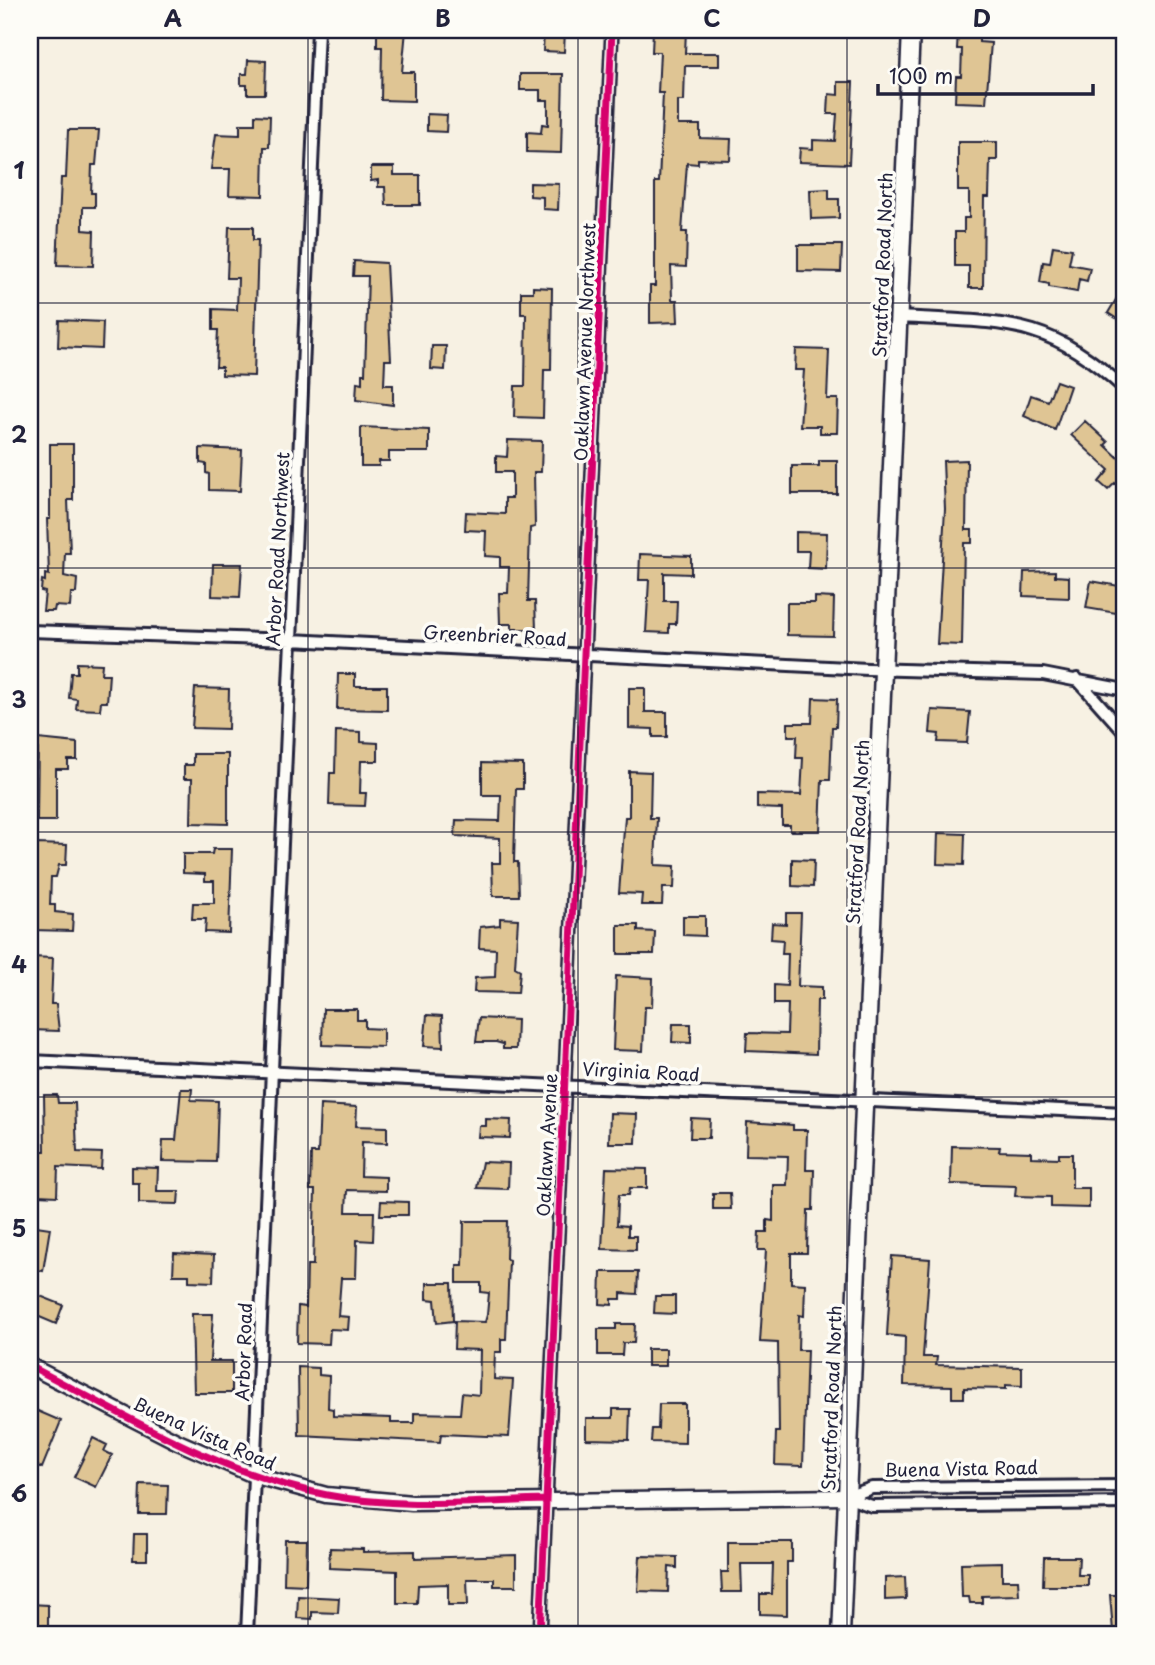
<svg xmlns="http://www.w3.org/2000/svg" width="1155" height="1665" font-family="'Playpen Sans',sans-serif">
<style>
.building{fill:#dfc594;stroke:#22223b;stroke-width:2}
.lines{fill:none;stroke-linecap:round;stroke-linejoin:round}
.minor-casing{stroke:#22223b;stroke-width:16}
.tertiary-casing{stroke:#22223b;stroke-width:19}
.secondary-casing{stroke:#22223b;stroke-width:21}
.minor{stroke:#fdfcf7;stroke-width:10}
.tertiary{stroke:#fdfcf7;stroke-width:14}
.secondary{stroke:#fdfcf7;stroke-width:16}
.cycleway-casing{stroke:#fdfcf7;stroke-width:11}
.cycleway{stroke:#d6006c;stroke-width:7}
.grid{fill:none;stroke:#22223b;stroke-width:2;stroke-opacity:0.55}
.labels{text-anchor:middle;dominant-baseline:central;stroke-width:7;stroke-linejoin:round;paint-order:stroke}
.street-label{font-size:18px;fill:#22223b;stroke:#fdfcf7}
.neatline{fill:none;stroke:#22223b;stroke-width:2.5}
.grid-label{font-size:23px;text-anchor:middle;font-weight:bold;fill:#22223b}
</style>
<rect width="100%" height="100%" fill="#f7f1e3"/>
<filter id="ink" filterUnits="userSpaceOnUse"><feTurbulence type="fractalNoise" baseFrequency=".0143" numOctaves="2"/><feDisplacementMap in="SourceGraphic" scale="14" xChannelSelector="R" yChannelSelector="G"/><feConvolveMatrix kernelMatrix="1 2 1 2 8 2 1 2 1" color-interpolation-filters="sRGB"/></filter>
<g filter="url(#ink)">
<path class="building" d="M377,30H406L402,72H414V101L381,100L382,47H377Z
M544,30H565L564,52L543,51Z
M653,30H686L685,53H719V66H685L684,101H678V125H700V138L731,139L730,160L698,159V164L687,163L682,232H687L686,267L671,266L672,300H677L678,322L650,323V286H655V182H659L663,93H658L660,52H652Z
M979,30V42L991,43L986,103L955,102L956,76H961L962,49H957L958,31Z
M248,60L266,61L265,94H247V85H241V74H247Z
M520,74H563L561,153L527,152V132L541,133L542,124L548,125V100H540V90H520Z
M838,82H853L849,164L799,162L800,148L813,149V140L835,141L837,114H828L829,94L838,95Z
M427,114L447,115L446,132L427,131Z
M255,115L270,116L269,147H264L263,196L229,195L230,169H211L216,134L240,135V124H255Z
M68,130H99L96,165H92L91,193H95V207H83V230L94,231L93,266L57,265L61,178H66Z
M958,142H997V160H990L989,197H984L983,288H969V266H955V232H964V218H969V191H958Z
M371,167H394V175H420V205H386L385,187H378V180L371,181Z
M530,183L559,184L558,210L543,209V197L530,196Z
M829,189V199H839V218L811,219L810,190Z
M229,227H253V240H258L254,376L222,375V367H216L218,330H213V309L237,310L238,278H227Z
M798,245H842L841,272L798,271Z
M1053,246L1072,249L1069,264L1090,268L1087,281L1079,279L1077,292L1049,287V284L1040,282L1043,262L1050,263Z
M354,261L386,263L391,360H385L384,385H393V405L356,400L357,382L362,383V374H365L368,276H353Z
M533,287L552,288L551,370H544L543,418L514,417L515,386H525L526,314H521V292H533Z
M1117,298L1125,303V324L1108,313Z
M59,320L103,322L102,349L58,347Z
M432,346H446L445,370L431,369Z
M796,349L829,350L827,399H838L837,433H820V426H800L804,370H795Z
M1056,381L1070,386L1055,430L1024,416L1031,395L1048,401Z
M1085,421L1108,442L1105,445L1125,464V492L1115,483L1108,490L1099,482L1109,470L1071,435Z
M361,427L429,430V452H389V461H379V466H361Z
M508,440L542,441L541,472H534L535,527L530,528L528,601H535L536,629H512V624H500L499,593H508L509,567H500V557L485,556L486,531L465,530L466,512L505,514V498H512V472H496V456L507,457Z
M50,444H73V500H68L70,553H65L64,576L77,579L76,593H71L70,607L55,606L54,611H43L45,592L41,591L42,580L45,581V574L49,575L47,519H50Z
M200,448L242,450L240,491L209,490V474L206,473V464L200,463Z
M967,460L966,530H972V543H964L962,645L937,644L945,509L943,461Z
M819,461H837V494H792V466H819Z
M796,532L827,533L826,569L808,568L809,551H796Z
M640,554L691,556V574L664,573V601H677L676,624H669V633L646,632L649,580H639Z
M213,564H242L240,597L212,596Z
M1055,571V576L1069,577V598L1023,596L1024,572Z
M1091,581L1125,587V610L1122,614L1086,608Z
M815,597L834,598L833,636L787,635V603H815Z
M77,663L102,664L101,674H109L107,702H101L100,710L76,709L77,699L69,698L71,673H77Z
M338,674H355V686H387V710L337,709Z
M195,688L229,689L228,729L192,728Z
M629,688H645V712H667V737H653V729L629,728Z
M813,698L837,699L836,727H832L830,780H822L820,831H790V825H782V809L757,808V794L801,795L803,758H796L797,736H788V723H812Z
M932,710L970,712L967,743L938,742L939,734L930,733Z
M336,731L361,732V742L378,743V761H361L360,793H366L365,806L329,805L330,773H335Z
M38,739L77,743V760H68V769H56V821H37Z
M193,754H228V824L191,823L192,779H184V765H193Z
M482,763L523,764V789H516L514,862H518L519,896H493L492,863H500V838L455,836L456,820L500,821L501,795H482Z
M629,771L651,772L650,818H657L655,865L675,866L674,888H663L662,905H641L642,894L619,893L625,817H629Z
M938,833L965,834L964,865L937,864Z
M36,844L67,845L66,865H59L56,877H51L50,905H55V912L73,914L72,931L32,930Z
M213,849H232L229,933L205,932L206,919H192L193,903H214V881H205V874L183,873V854H212Z
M792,859L814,860L813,887L792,886Z
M786,913H801L798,986L822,987V1000H817L816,1054L746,1051L747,1033L787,1034L788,1004H774V985L787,986L788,954H782L783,940L771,939L772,923L786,924Z
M683,916H705V936L683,935Z
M500,918L518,919L515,967L520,970L518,993L474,992L475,978L495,977L496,949L479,948L480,927L500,925Z
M618,925H638V931L655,932L654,954H618Z
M31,957L53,958L51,1004H56L59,1031L31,1030L34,973H30Z
M616,976L653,978L652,1007H645L643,1051L613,1050Z
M323,1009H357V1020H365V1028L383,1029V1047L322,1045Z
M427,1015L442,1016L443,1047L424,1046Z
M479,1018L517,1020L516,1049H503V1044L496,1042H476Z
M673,1024H691V1043L672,1042Z
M181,1089H192L191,1100L218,1101L216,1162L162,1161L163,1140H176Z
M44,1095H57L58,1103H75L77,1152L102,1153L101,1169L58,1167L57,1196L38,1195V1183H30L31,1151H45Z
M320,1105L357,1107L356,1126L387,1127V1143L362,1142L361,1176L386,1177V1191L347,1190L346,1212H374L373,1241L357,1240L356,1278H341L338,1316L349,1317L348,1330L330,1329L329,1344L297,1343L298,1306L306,1307L307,1265H313L315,1190H310L311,1153H318Z
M610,1113L637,1114L636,1143H609Z
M691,1118L710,1119L709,1138H690Z
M486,1119L511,1120L510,1138L478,1137L479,1126H486Z
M747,1122L793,1125V1130H807L806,1170H814L813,1210H808L807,1253H791V1283L805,1284L804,1316L799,1315L798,1350H807L803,1466L775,1465L776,1432H779L778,1343L760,1342L766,1250H758L759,1232H767V1220L773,1221V1185H787L788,1156L746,1155Z
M952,1146L1000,1147L999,1151L1031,1152V1157L1059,1158V1154H1072V1188H1089V1208L1051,1207V1197L1015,1196L1016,1186L951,1184Z
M482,1162L509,1163L508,1189L477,1188Z
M132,1167L158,1168L157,1191H179L178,1204L139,1203V1183H132Z
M606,1168L647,1169V1188H630L629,1195H619L618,1201L617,1225L628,1226V1236H636V1250L602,1249Z
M713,1193H730L731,1209H713Z
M381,1201L408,1202V1215H380Z
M464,1221H507L506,1259L509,1260L506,1339H501V1352H495L494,1379L513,1380L509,1437L441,1434L440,1442L299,1435L298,1367L319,1368V1375L329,1376L328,1408L333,1409V1416L391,1418V1423H414V1413L460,1414L462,1393L479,1395L480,1350L454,1349L455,1321L485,1322L487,1315L489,1293L481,1292V1283H457V1265H463Z
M30,1225L50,1228L43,1271L30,1269Z
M174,1253L214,1255L213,1282L189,1281V1275H173Z
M892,1256L930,1259L923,1357H937L936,1365L1022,1367V1386L1006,1385V1389L964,1388V1398H952V1386L904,1385L905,1337L887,1335Z
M601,1272H638L637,1294L621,1293V1299H612V1305L600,1304Z
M427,1283H452L453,1321L437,1323L435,1300L427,1299Z
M30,1292L63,1305L56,1324L30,1313Z
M655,1296H675V1314L654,1313Z
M192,1314H213L210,1361H232V1393H194Z
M616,1324H635L634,1343H623L622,1355H598V1329H616Z
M647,1349H666V1366H647Z
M659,1404H685V1443L651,1442L652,1429H658Z
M33,1409L61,1421L42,1468L30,1463V1418Z
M613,1409H630L629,1440L586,1439V1418H613Z
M93,1438L107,1445L104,1451L112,1455L96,1487L74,1477Z
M140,1484L168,1485L167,1514H139Z
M134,1534H147V1560H133Z
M285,1540H307L306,1585L284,1584Z
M728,1542H792V1562H787V1615L760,1614V1594H772L773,1564H741L742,1592H722L721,1572H728Z
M330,1548L363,1549V1552L415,1551V1558L516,1555V1586H494V1579H467L468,1605H448V1584L418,1585L417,1603H397V1571L329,1568Z
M640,1556L677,1557V1568L669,1567L668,1592L638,1591Z
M1044,1557H1079L1078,1575H1088V1586H1043Z
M1002,1562V1580H1018L1019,1595L982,1596V1603H970L969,1597H962L961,1563Z
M905,1577L906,1599L885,1600V1578Z
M1110,1595H1125V1631H1113Z
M298,1596L339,1598L338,1613L312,1612V1619L297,1618Z
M30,1604L48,1605V1626L30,1625Z"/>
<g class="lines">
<defs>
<path id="minor" d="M899,317C1001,323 1045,315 1125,389
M30,631L291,640L868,669L1043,674L1125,690
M1077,679L1125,733
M30,1061L1125,1113
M846,1497L872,1506L1125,1503
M846,1497L872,1488L1125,1486
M247,1635L318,30
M540,1635L612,30"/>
<path id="tertiary" d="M1117,30L1125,41
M30,1366L178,1442L256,1476L326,1495L412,1503L846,1497"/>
<path id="secondary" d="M841,1635L911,30"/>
</defs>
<use href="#minor" class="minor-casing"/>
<use href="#tertiary" class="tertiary-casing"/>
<use href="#secondary" class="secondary-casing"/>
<use href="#minor" class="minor"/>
<use href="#tertiary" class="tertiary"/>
<use href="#secondary" class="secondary"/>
<defs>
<path id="cycleway" d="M30,1366C125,1415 221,1475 327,1495C398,1509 473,1502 545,1500
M540,1635L612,30"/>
</defs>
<use href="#cycleway" class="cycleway-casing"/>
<use href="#cycleway" class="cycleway"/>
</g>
</g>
<path class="grid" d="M308,30V1635M578,30V1635M847,30V1635M30,303H1125M30,568H1125M30,832H1125M30,1097H1125M30,1362H1125"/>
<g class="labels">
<g class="street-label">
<text transform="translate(882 265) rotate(-88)">Stratford Road North</text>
<text transform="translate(584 342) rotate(-88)">Oaklawn Avenue Northwest</text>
<text transform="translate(277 549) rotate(-87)">Arbor Road Northwest</text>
<text transform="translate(495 635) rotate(3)">Greenbrier Road</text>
<text transform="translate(857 832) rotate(-87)">Stratford Road North</text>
<text transform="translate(641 1071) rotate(3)">Virginia Road</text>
<text transform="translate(546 1145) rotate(-87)">Oaklawn Avenue</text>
<text transform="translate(243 1352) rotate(-88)">Arbor Road</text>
<text transform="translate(831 1398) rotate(-88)">Stratford Road North</text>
<text transform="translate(205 1433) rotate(24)">Buena Vista Road</text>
<text transform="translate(961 1468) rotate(-1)">Buena Vista Road</text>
</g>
</g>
<rect width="1155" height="1665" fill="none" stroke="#fdfcf7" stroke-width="77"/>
<path d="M878 84v10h215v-10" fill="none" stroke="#22223b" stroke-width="3.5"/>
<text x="889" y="84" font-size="21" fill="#22223b" stroke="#fdfcf7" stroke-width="5" paint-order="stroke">100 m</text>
<rect x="38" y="38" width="1078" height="1588" class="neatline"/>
<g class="grid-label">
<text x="173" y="27">A</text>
<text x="443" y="27">B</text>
<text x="712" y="27">C</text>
<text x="982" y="27">D</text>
<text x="19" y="179">1</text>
<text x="19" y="443">2</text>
<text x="19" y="708">3</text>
<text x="19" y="973">4</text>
<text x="19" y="1237">5</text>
<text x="19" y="1502">6</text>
</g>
</svg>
